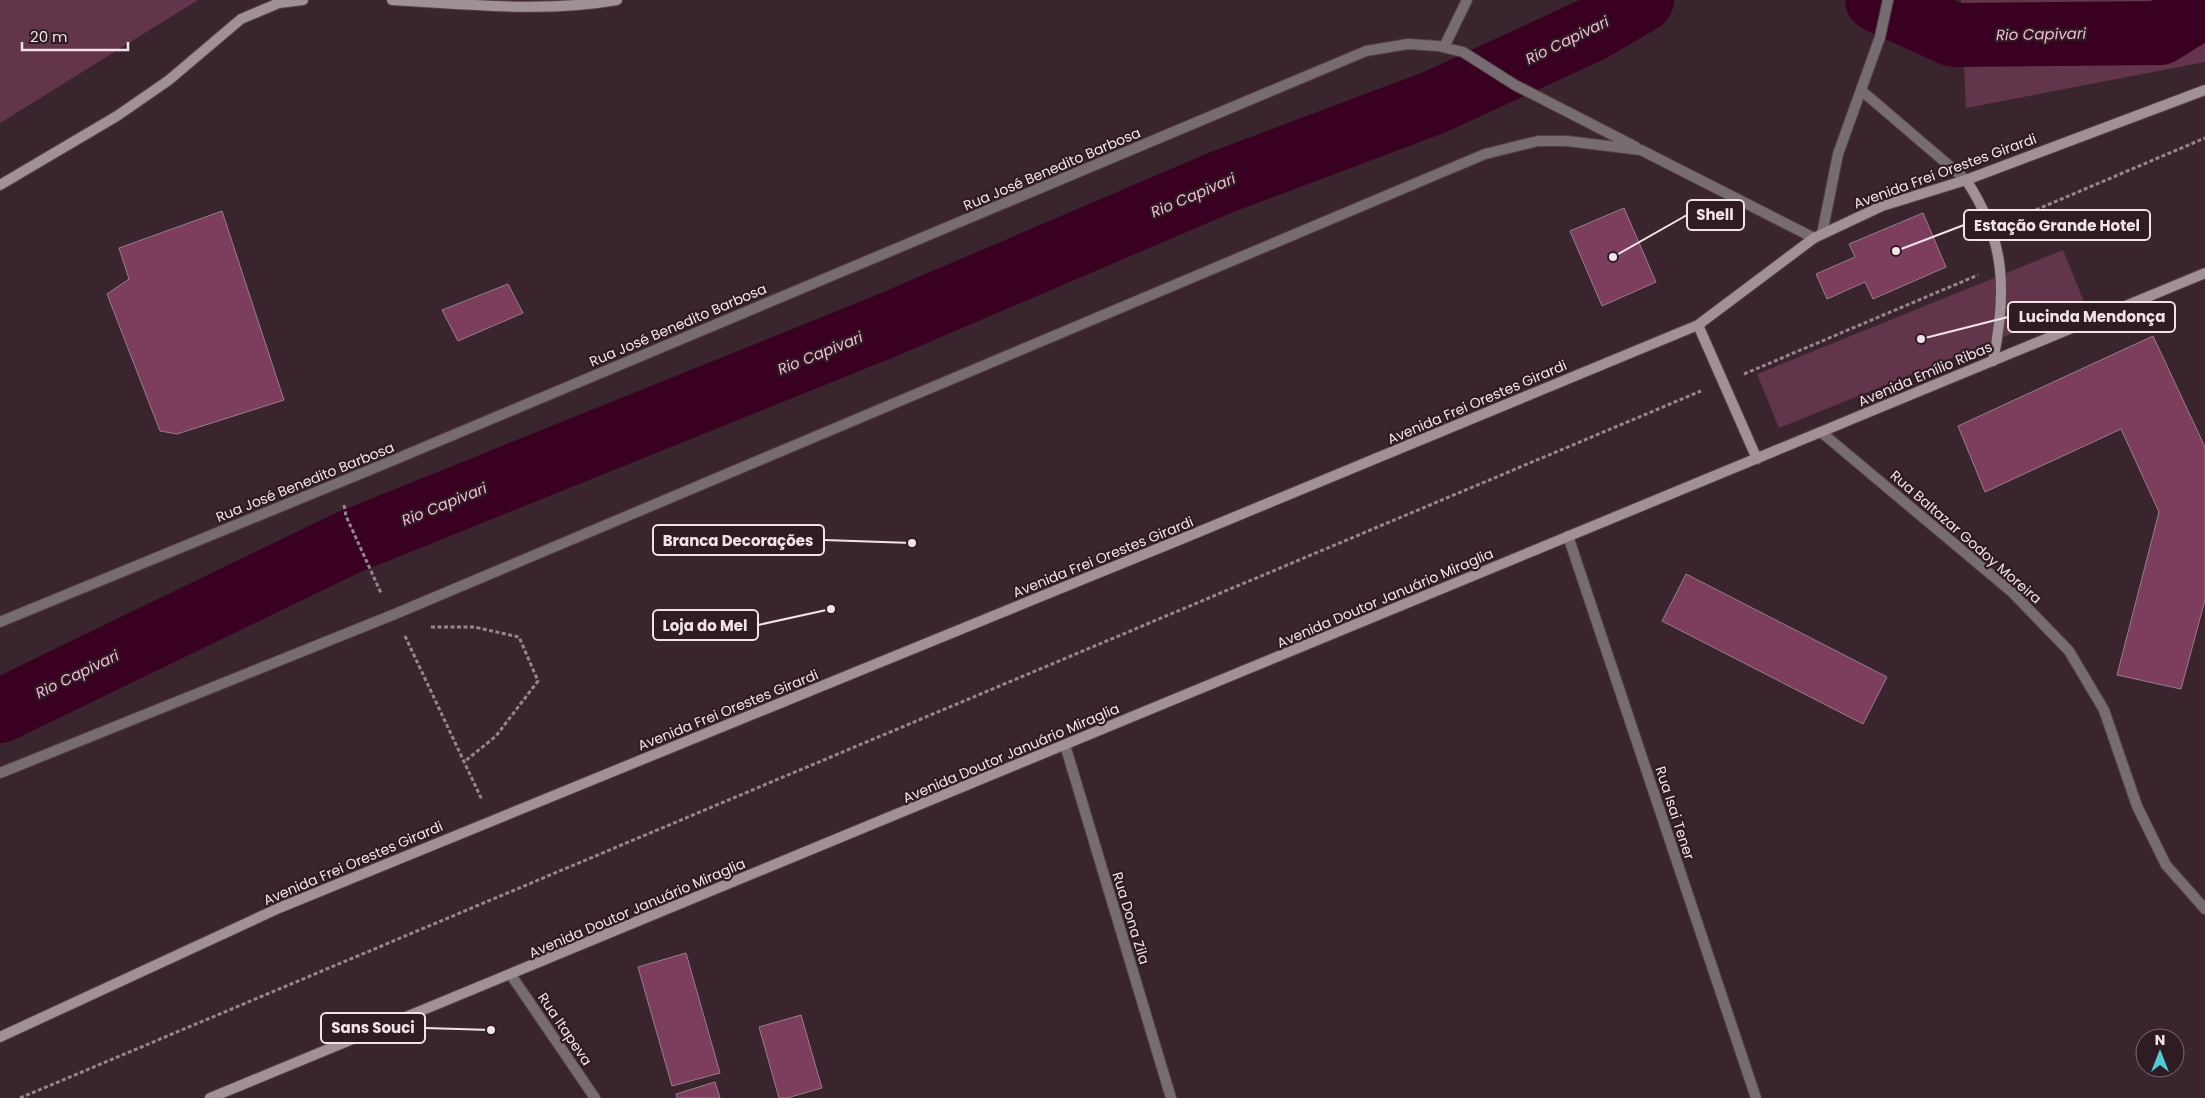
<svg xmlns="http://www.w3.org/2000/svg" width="2205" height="1098" font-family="Poppins,sans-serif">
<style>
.green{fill:#63354b}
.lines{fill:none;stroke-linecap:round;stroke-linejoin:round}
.river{stroke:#390022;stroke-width:64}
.building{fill:#7d3d5d;stroke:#987e89}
.street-casing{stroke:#544048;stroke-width:12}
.secondary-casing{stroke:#544048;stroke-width:12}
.path{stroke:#97858d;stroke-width:3;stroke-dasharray:4 2.5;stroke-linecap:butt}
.street{stroke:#776c71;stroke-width:10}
.secondary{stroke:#a29097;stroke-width:10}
.labels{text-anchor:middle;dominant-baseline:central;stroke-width:4.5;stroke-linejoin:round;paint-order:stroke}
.street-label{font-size:14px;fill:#f2e3e9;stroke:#2f1b24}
.water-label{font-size:15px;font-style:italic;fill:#f4b9d3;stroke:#2f1b24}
.leader{fill:none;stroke:#f2e3e9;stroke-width:2}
.callout-dot{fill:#f2e3e9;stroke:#2f1b24;stroke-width:2}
.callout{fill:#2f1b24;stroke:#f2e3e9;stroke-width:2}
.callout-label{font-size:15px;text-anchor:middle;font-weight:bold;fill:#f2e3e9}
</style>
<rect width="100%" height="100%" fill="#3a252e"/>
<path class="green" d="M0,0H198L0,123Z
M1961,0H2205V62L1966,108Z
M2063,250L2085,304L1779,428L1757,374Z"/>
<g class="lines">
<path class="river" d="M1877,0L1954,35L2160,33L2205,5
M0,711L347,543L883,327L1222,182L1435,102L1593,29L1642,0"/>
</g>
<path class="building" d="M1624,208L1656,282L1602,306L1570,231Z
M222,211L284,400L177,434L160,431L107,294L129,279L119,248Z
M1923,213L1946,267L1873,299L1865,282L1827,299L1816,274L1855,257L1849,244Z
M508,284L523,313L458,341L442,310Z
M2153,336L2205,447V600L2181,689L2117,675L2159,512L2121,429L1985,492L1958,426Z
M1686,574L1887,677L1863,724L1662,621Z
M686,953L720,1073L672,1086L638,967Z
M801,1015L822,1088L787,1098H779L759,1027Z
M715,1082L720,1098H677L676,1094Z"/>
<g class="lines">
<defs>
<path id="street" d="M1444,47L1467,0
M1862,91L1966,180
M1822,234L1838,154L1880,37L1888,0
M1821,432L2013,593L2069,651L2104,710L2137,806L2166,865L2205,909
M1568,536L1756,1098
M0,622L389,462L1366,51L1408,44L1438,46L1463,52L1515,85L1636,147
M1065,745L1171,1098
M0,773L395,614L1485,154L1538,141H1567L1641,150L1814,238
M511,975L595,1098"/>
<path id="secondary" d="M392,0C466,4 543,13 617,0
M1966,180C2006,240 2007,292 1993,361
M0,185L117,116L169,80L241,19L279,3L303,0
M1698,325L1757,459
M0,1037L279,908L1196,533L1698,325L1814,238L1882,206L1966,180L2205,90
M210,1098L2205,273"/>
</defs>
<use href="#street" class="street-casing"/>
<use href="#secondary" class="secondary-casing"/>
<path class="path" d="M2012,220L2205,138
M1744,374L1978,275
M344,505L346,516L381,593
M431,627H474L519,637L538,681L496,736L464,762
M405,636L482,800
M20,1098L1701,391"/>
<use href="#street" class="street"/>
<use href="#secondary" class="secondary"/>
</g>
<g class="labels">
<g class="street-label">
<text transform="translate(1052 169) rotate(-23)">Rua José Benedito Barbosa</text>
<text transform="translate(1945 171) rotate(-20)">Avenida Frei Orestes Girardi</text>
<text transform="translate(678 325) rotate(-23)">Rua José Benedito Barbosa</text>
<text transform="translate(1925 374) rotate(-23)">Avenida Emílio Ribas</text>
<text transform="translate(1477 402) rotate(-23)">Avenida Frei Orestes Girardi</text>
<text transform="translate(305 482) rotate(-22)">Rua José Benedito Barbosa</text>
<text transform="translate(1966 537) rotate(41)">Rua Baltazar Godoy Moreira</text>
<text transform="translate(1103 557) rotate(-22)">Avenida Frei Orestes Girardi</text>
<text transform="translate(1385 598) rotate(-23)">Avenida Doutor Januário Miraglia</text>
<text transform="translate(728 710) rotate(-22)">Avenida Frei Orestes Girardi</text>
<text transform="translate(1011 753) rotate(-23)">Avenida Doutor Januário Miraglia</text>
<text transform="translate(1675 813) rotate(72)">Rua Isai Tener</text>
<text transform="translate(353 863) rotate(-23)">Avenida Frei Orestes Girardi</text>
<text transform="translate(637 908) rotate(-23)">Avenida Doutor Januário Miraglia</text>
<text transform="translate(1131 918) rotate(73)">Rua Dona Zila</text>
<text transform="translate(565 1029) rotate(56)">Rua Itapeva</text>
</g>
<g class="water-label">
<text transform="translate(2041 34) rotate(-1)">Rio Capivari</text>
<text transform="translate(1567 40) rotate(-26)">Rio Capivari</text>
<text transform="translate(1193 195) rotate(-23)">Rio Capivari</text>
<text transform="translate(820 353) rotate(-22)">Rio Capivari</text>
<text transform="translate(444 504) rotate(-22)">Rio Capivari</text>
<text transform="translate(77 674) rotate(-26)">Rio Capivari</text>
</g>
</g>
<path class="leader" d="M1613 257L1687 215M1896 251L1964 225M1921 339L2008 317M912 543L824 540M831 609L758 625M491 1030L425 1028"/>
<g class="callout-dot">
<circle cx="1613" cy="257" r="5"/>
<circle cx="1896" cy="251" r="5"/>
<circle cx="1921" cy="339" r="5"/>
<circle cx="912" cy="543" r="5"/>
<circle cx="831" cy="609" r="5"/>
<circle cx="491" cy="1030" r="5"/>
</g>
<g class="callout">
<rect x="1687" y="200" width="57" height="30" rx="5"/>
<rect x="1964" y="210" width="186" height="30" rx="5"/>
<rect x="2008" y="302" width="167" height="30" rx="5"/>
<rect x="653" y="525" width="171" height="30" rx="5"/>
<rect x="653" y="610" width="105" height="30" rx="5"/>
<rect x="321" y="1013" width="104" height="30" rx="5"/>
</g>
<g class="callout-label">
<text x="1715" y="220">Shell</text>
<text x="2057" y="231">Estação Grande Hotel</text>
<text x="2092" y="322">Lucinda Mendonça</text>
<text x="738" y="546">Branca Decorações</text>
<text x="705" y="631">Loja do Mel</text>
<text x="373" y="1033">Sans Souci</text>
</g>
<g transform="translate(2160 1053)"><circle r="24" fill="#2f1b24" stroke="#7d6b73"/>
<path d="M0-4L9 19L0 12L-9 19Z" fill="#51ccd3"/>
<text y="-8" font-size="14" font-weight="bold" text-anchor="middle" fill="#f2e3e9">N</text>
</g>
<path d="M22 42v8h106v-8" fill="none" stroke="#f2e3e9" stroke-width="2.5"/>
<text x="30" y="42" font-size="15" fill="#f2e3e9" stroke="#2f1b24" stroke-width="4" paint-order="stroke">20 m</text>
</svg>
